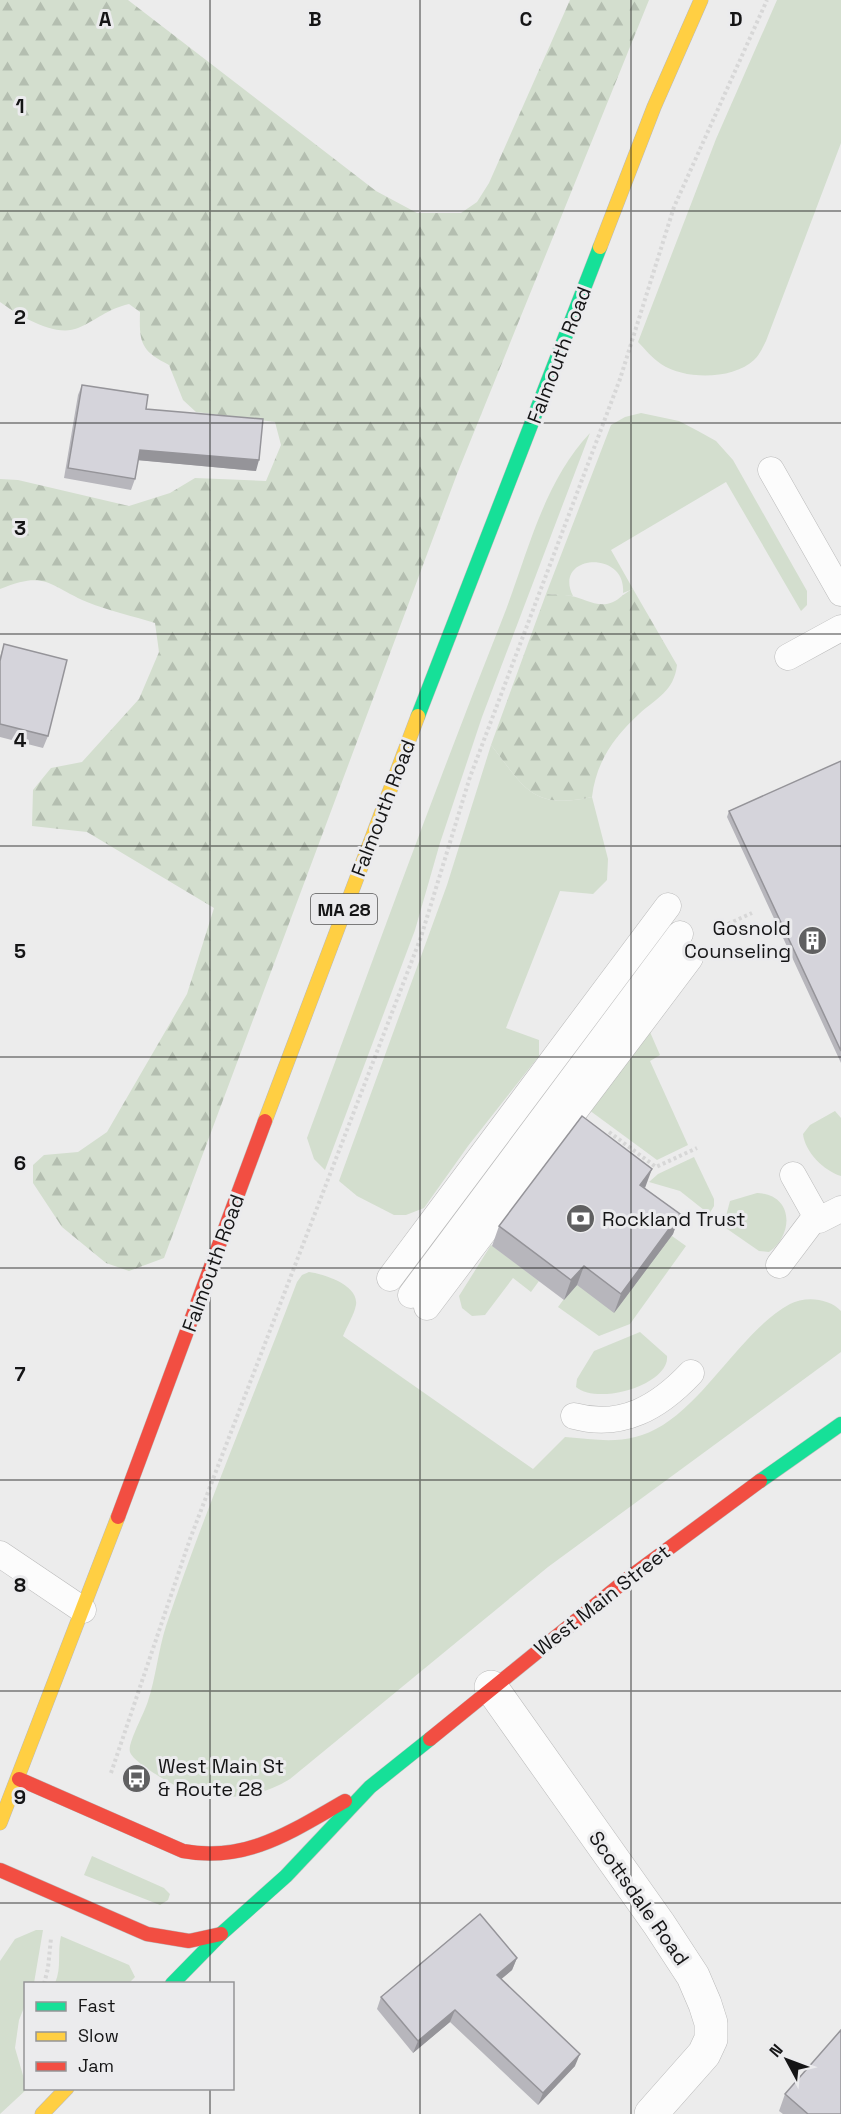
<svg xmlns="http://www.w3.org/2000/svg" width="841" height="2114" font-family="'Space Grotesk',sans-serif">
<style>
.green{fill:#d3dece}
.forest{fill:url(#forest-firs)}
.lines{fill:none;stroke-linecap:round;stroke-linejoin:round}
.lane-casing{stroke:#bababa;stroke-width:27}
.street-casing{stroke:#bababa;stroke-width:34}
.fast-casing{stroke:#bababa;stroke-width:15}
.slow-casing{stroke:#bababa;stroke-width:15}
.jam-casing{stroke:#bababa;stroke-width:15}
.path{stroke:#d7d7d7;stroke-width:4;stroke-dasharray:3 3;stroke-linecap:butt}
.lane{stroke:#fcfcfc;stroke-width:26}
.street{stroke:#fcfcfc;stroke-width:33}
.fast{stroke:#16e098;stroke-width:14}
.slow{stroke:#ffcf43;stroke-width:14}
.jam{stroke:#f24e42;stroke-width:14}
.wall{fill:#b7b6bc}
.shaded-wall{fill:#959499}
.building{fill:#d5d4db;stroke:#959499;stroke-width:1.5}
.grid{fill:none;stroke:#151516;stroke-width:1.5;stroke-opacity:0.55}
.labels{text-anchor:middle;dominant-baseline:central;stroke-width:6;stroke-linejoin:round;paint-order:stroke}
.shield{fill:#ebebed;stroke:#555556;stroke-width:1.5}
.shield-label{font-size:18px;font-weight:bold;fill:#151516}
.street-label{font-size:20px;fill:#151516;stroke:#ebebed}
.poi-label{font-size:20px;fill:#151516;stroke:#ebebed;text-anchor:start}
.grid-label{font-size:20px;text-anchor:middle;font-weight:bold;fill:#151516;stroke:#ebebed;stroke-width:6;stroke-linejoin:round;paint-order:stroke}
</style>
<defs>
<pattern id="forest-firs" width="22" height="20" patternUnits="userSpaceOnUse" patternTransform="scale(1.5)"><rect width="22" height="20" fill="#d3dece"/><path d="M5 1l3.5 6h-7zM16 11l3.5 6h-7z" fill="#b4beb0"/></pattern>
</defs>
<rect width="100%" height="100%" fill="#ececec"/>
<path class="green" d="M777,0H841V143L766,341C763,347 759,356 754,360C732,380 685,380 661,364C652,358 645,349 638,342L716,139Z
M641,413L679,421L698,431L716,441L733,460L807,591V605L801,611L726,482L611,550L633,589L623,593C627,549 552,554 573,596L546,594L611,425L625,417Z
M590,433L482,717L440,843L415,930L325,1170L314,1159L307,1138C371,965 434,791 502,620C527,557 542,484 590,433Z
M491,745C525,788 532,810 592,797L608,859L607,880L593,894L560,891L506,1028L539,1040V1056L468,1146L424,1208L406,1215H394L357,1196L339,1181L447,885Z
M650,1032L660,1055L650,1061L688,1145L657,1160L589,1110Z
M835,1111L841,1118V1176C824,1171 805,1152 803,1134L810,1125Z
M694,1157L714,1199V1206L709,1214L680,1191L649,1182L658,1174Z
M757,1193C794,1194 794,1235 769,1252L759,1251L720,1224L726,1216L730,1201Z
M672,1236L686,1246L630,1324L599,1336L558,1307L575,1284Z
M491,1245L539,1281L531,1292L513,1278L485,1315L472,1316L462,1308L459,1296Z
M309,1272C324,1274 359,1285 356,1305C354,1315 347,1326 343,1336L533,1469L565,1437C602,1440 629,1446 663,1425C709,1396 744,1329 790,1304C805,1296 829,1298 841,1311V1352L548,1567L290,1779C260,1798 225,1801 190,1792C179,1789 133,1763 130,1752C127,1744 145,1712 148,1701C156,1677 158,1651 166,1626C205,1510 254,1396 297,1282L302,1275Z
M640,1332L667,1356C670,1384 599,1406 576,1387L577,1379L594,1351Z
M92,1856L164,1888L170,1894L168,1900L160,1905L84,1875Z
M36,1930H43L34,1983L26,1984L25,2005L19,2020L15,2048L27,2089L0,2114V1961L15,1939Z
M61,1936L129,1965L135,1977L129,1983H55C62,1968 57,1952 61,1936Z"/>
<path class="forest" d="M0,0H128L376,191L417,213H461L477,202L489,183L570,0H649L457,474L164,1258L129,1271L106,1263L62,1227L33,1183V1165L44,1155L78,1152L107,1132L187,994L214,908L87,832L32,826L33,790L51,768L82,762L139,699L159,652L155,623C133,616 109,611 87,602C48,585 46,570 0,589V479L18,480L129,506L170,493L195,478L266,481L281,445L275,422L196,412L183,400L169,365C141,351 139,343 140,312L129,304C107,309 97,320 78,328C55,338 18,315 0,302Z
M633,589L677,665C674,691 657,698 639,714C614,737 596,762 592,797C532,810 525,788 491,745L546,594C554,595 563,594 571,596C584,598 598,609 613,602C620,599 625,592 633,589Z"/>
<g class="lines">
<defs>
<path id="lane" d="M771,470L841,593
M788,657L841,628
M819,1220L841,1209
M779,1265L816,1216L793,1175
M390,1278L668,906
M411,1295L680,934
M427,1307L690,958
M574,1416C622,1429 659,1407 691,1373
M0,1554L83,1610"/>
<path id="street" d="M491,1687L659,1924L693,1976L705,2004L711,2023V2039L704,2054L651,2114"/>
<path id="fast" d="M418,716L600,247
M760,1481L841,1424
M172,1984L221,1934L286,1876L370,1787L430,1739"/>
<path id="slow" d="M600,247L654,107L701,0
M265,1121L418,716
M0,1823L118,1517
M42,2114L67,2088"/>
<path id="jam" d="M118,1517L265,1121
M430,1739L626,1580L760,1481
M19,1779L183,1851C247,1863 292,1831 345,1801
M0,1870L147,1934L189,1941L221,1934"/>
</defs>
<use href="#lane" class="lane-casing"/>
<use href="#street" class="street-casing"/>
<use href="#fast" class="fast-casing"/>
<use href="#slow" class="slow-casing"/>
<use href="#jam" class="jam-casing"/>
<path class="path" d="M717,929L752,913
M609,1132L656,1167L697,1148
M111,1773L190,1539L421,937L470,777L620,379L674,207L767,0
M44,1984L48,1968L51,1938
M26,2037V2050"/>
<use href="#lane" class="lane"/>
<use href="#street" class="street"/>
<use href="#fast" class="fast"/>
<use href="#slow" class="slow"/>
<use href="#jam" class="jam"/>
</g>
<path class="wall" d="M82,385L146,409L256,471L138,460L135,479L131,490L64,478L78,395Z
M4,644L48,736L43,748L0,737V657Z
M841,761V1063L727,817L729,811Z
M645,1188L680,1214L673,1234L614,1313L577,1285L564,1300L492,1246L499,1226Z
M517,1958L512,1970L501,1979L575,2066L538,2105L450,2022L413,2053L377,2009L381,1997Z
M785,2094L841,2114H783L779,2111Z"/>
<path class="shaded-wall" d="M140,450L259,460L256,471L136,460Z
M652,1169L645,1188L640,1185Z
M680,1214L673,1234L614,1313L621,1294Z
M584,1266L577,1285L564,1300L571,1280Z
M517,1958L512,1970L492,1987L497,1975Z
M455,2010L450,2022L413,2053L418,2041Z
M580,2054L575,2066L538,2105L543,2093Z"/>
<path class="building" d="M82,385L148,395L146,409L263,419L259,460L140,450L135,479L68,468Z
M4,644L67,660L48,736L0,724V661Z
M841,761V1051L729,811Z
M582,1116L652,1169L640,1185L680,1214L621,1294L584,1266L571,1280L499,1226Z
M480,1914L517,1958L497,1975L580,2054L543,2093L455,2010L418,2041L381,1997Z
M841,2030V2114H808L785,2094Z"/>
<path class="grid" d="M210,0V1984M420,0V2114M631,0V2114M0,211H841M0,423H841M0,634H841M0,846H841M0,1057H841M0,1268H841M0,1480H841M0,1691H841M0,1903H841M210,2088V2114"/>
<defs>
<symbol id="building-disc" viewBox="-11 -11 22 22"><circle r="9.5" fill="#606061" stroke="#ebebed"/><path d="M-4-6H4V6H1V3H-1V6H-4ZM-2.5-4.3h1.7v1.8h-1.7ZM.8-4.3h1.7v1.8H.8ZM-2.5-1h1.7V.8h-1.7ZM.8-1h1.7V.8H.8Z" fill="#fff"/></symbol>
<symbol id="bank-disc" viewBox="-11 -11 22 22"><circle r="9.5" fill="#606061" stroke="#ebebed"/><path d="M-6-4H6V4H-6ZM0-2.3a2.3 2.3 0 1 0 0 4.6a2.3 2.3 0 1 0 0-4.6Z" fill="#fff"/></symbol>
<symbol id="bus-disc" viewBox="-11 -11 22 22"><circle r="9.5" fill="#606061" stroke="#ebebed"/><path d="M-5-6H5V4H4V6H2V4H-2V6H-4V4H-5ZM-3.5-4V0h7V-4ZM-3.5 1.2v1.5H-2V1.2ZM2 1.2v1.5H3.5V1.2Z" fill="#fff"/></symbol>
</defs>
<g fill-rule="evenodd">
<use href="#building-disc" x="796" y="924" width="33" height="33"/>
<use href="#bank-disc" x="564" y="1202" width="33" height="33"/>
<use href="#bus-disc" x="120" y="1762" width="33" height="33"/>
</g>
<g class="labels">
<rect class="shield" x="311" y="894" width="66" height="30" rx="4.5"/>
<g class="shield-label">
<text x="344" y="909">MA 28</text>
</g>
<g class="street-label">
<text transform="translate(559 355) rotate(-69)">Falmouth Road</text>
<text transform="translate(383 808) rotate(-69)">Falmouth Road</text>
<text transform="translate(213 1263) rotate(-70)">Falmouth Road</text>
<text transform="translate(602 1600) rotate(-38)">West Main Street</text>
<text transform="translate(639 1898) rotate(55)">Scottsdale Road</text>
</g>
<g class="poi-label">
<text x="791" y="928" text-anchor="end">Gosnold<tspan x="791" dy="23">Counseling</tspan></text>
<text x="602" y="1219">Rockland Trust</text>
<text x="158" y="1766">West Main St<tspan x="158" dy="23">&amp; Route 28</tspan></text>
</g>
</g>
<g class="grid-label">
<text x="105" y="26">A</text>
<text x="315" y="26">B</text>
<text x="526" y="26">C</text>
<text x="736" y="26">D</text>
<text x="20" y="113">1</text>
<text x="20" y="324">2</text>
<text x="20" y="535">3</text>
<text x="20" y="747">4</text>
<text x="20" y="958">5</text>
<text x="20" y="1170">6</text>
<text x="20" y="1381">7</text>
<text x="20" y="1592">8</text>
<text x="20" y="1804">9</text>
</g>
<rect x="24" y="1982" width="210" height="108" fill="#ebebed" stroke="#959597" stroke-width="1.5"/>
<rect x="36" y="2002" width="30" height="9" fill="#16e098" stroke="#959597" stroke-width="1.5"/>
<text x="78" y="2012" font-size="18" fill="#151516">Fast</text>
<rect x="36" y="2032" width="30" height="9" fill="#ffcf43" stroke="#959597" stroke-width="1.5"/>
<text x="78" y="2042" font-size="18" fill="#151516">Slow</text>
<rect x="36" y="2062" width="30" height="9" fill="#f24e42" stroke="#959597" stroke-width="1.5"/>
<text x="78" y="2072" font-size="18" fill="#151516">Jam</text>
<g transform="translate(787 2060) rotate(311)" stroke="#ebebed" stroke-width="4.5" paint-order="stroke">
<path d="M0-4.5L10 22L0 15L-10 22Z" fill="#151516"/>
<text y="-9" font-size="16" font-weight="bold" text-anchor="middle" fill="#151516">N</text>
</g>
</svg>
